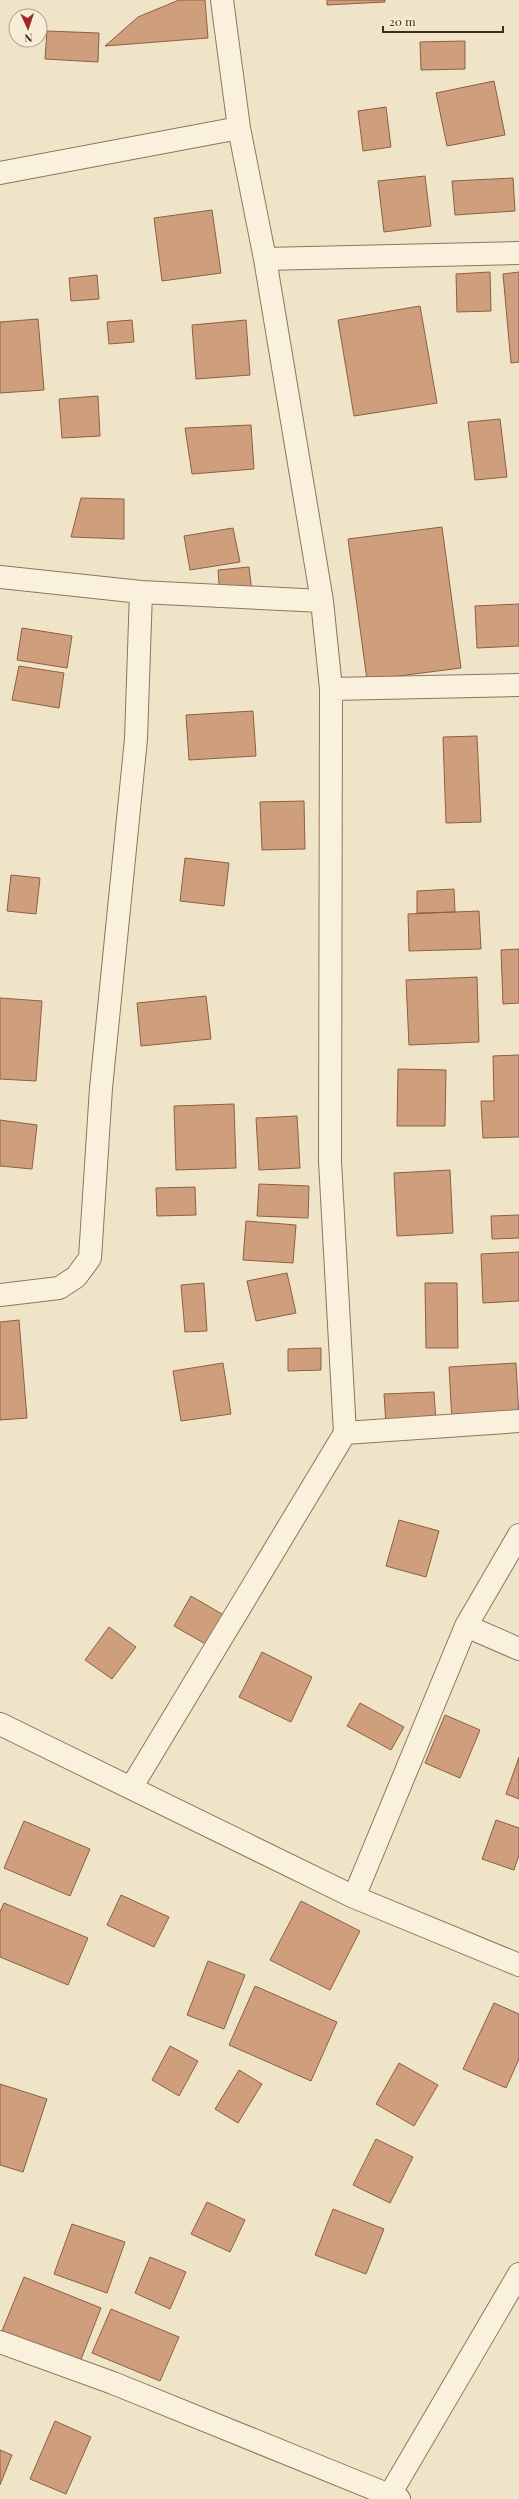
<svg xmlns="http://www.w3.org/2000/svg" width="519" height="2499" font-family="'Playfair Display',serif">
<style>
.building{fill:#cf9f7d;stroke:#8d5f41}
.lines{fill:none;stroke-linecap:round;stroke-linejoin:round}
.minor-casing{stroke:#8d765c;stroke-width:24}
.minor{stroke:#faf1dc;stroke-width:22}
</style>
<rect width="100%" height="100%" fill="#f0e4c8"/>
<path class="building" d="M179,0H205L208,38L105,46L138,17Z
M327,0H385V2L327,5Z
M47,31L99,33L98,62L45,59Z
M465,41V69L421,70L420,42Z
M494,81L505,135L447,146L436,93Z
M386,107L391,147L363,151L358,111Z
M425,176L431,226L384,232L378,181Z
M513,178L515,211L455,215L452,181Z
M212,210L221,273L162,281L154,218Z
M490,272L491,311L457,312L456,274Z
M519,272V362L511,363L503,274Z
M97,275L99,299L71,301L69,278Z
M420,306L437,403L354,416L338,320Z
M38,319L44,390L0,393V322Z
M132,320L134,342L109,344L107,322Z
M246,320L250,375L196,379L192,325Z
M98,396L100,436L62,438L59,399Z
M500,419L507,477L475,480L468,422Z
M251,425L254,469L192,474L185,428Z
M81,498L124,499V539L71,537Z
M442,527L461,668L367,680L348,539Z
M233,528L240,562L190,570L184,536Z
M249,567L252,592L220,596L218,570Z
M519,604V646L477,648L475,606Z
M22,628L72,636L67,668L17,660Z
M19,666L64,673L59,708L12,700Z
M253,711L256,756L189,760L186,715Z
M477,736L481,822L446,823L443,737Z
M304,801L305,849L262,850L260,802Z
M185,858L229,863L224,906L180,901Z
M11,875L40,878L36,914L7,911Z
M454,889L455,912L417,913V891Z
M479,911L481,949L409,951L408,914Z
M519,949V1003L503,1004L501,950Z
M477,977L479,1042L409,1045L406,980Z
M206,996L211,1039L141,1046L137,1003Z
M0,998L42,1001L36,1081L0,1079Z
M519,1055V1137L483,1138L481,1101H494L493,1056Z
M398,1069L446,1070L445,1126H397Z
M234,1104L236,1168L176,1170L174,1106Z
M297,1116L300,1168L259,1170L256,1118Z
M0,1120L37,1125L32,1169L0,1166Z
M450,1170L453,1233L397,1236L394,1173Z
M259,1184L309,1186L308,1218L257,1216Z
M195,1187L196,1215L157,1216L156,1188Z
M519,1215V1238L492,1239L491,1216Z
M246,1221L296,1225L293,1263L243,1260Z
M519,1252V1301L483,1303L481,1254Z
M287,1273L296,1313L256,1321L247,1281Z
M204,1283L207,1331L185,1332L181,1285Z
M425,1283H457L458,1348H426Z
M19,1320L27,1418L0,1420V1322Z
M321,1348V1370L288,1371V1349Z
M223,1363L231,1414L181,1421L173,1371Z
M516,1363L519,1418L452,1422L449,1367Z
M434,1392L436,1423L386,1425L384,1394Z
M399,1520L439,1531L426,1577L386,1566Z
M191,1596L227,1617L209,1646L174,1626Z
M109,1627L136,1647L112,1679L85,1660Z
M262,1652L312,1677L291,1722L239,1697Z
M360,1703L404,1727L391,1750L347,1726Z
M445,1715L480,1730L460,1778L425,1763Z
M519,1757V1799L506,1794Z
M496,1820L519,1828V1855L514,1870L482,1859Z
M24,1821L90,1849L70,1896L4,1868Z
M121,1895L169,1917L154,1947L107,1925Z
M301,1901L360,1931L330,1990L270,1960Z
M4,1903L88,1938L68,1985L0,1957V1912Z
M208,1961L245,1975L224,2029L187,2015Z
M255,1986L337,2022L311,2081L229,2045Z
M494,2003L519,2014V2059L506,2088L463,2069Z
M170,2046L198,2061L179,2096L152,2080Z
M399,2063L438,2085L414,2126L376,2104Z
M239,2070L262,2084L238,2123L215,2109Z
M0,2084L47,2099L23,2172L0,2165Z
M376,2139L413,2157L390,2203L353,2185Z
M207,2202L245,2220L230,2252L191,2234Z
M333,2209L384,2229L366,2274L315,2255Z
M72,2224L125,2242L107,2293L54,2274Z
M150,2257L186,2272L170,2309L135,2293Z
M24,2277L101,2308L80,2362L2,2331Z
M111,2309L179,2337L160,2381L92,2353Z
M55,2421L91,2437L66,2494L30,2479Z
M0,2450L12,2455L0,2485Z"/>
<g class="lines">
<defs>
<path id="minor" d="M0,173L239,128
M265,259L519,253
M0,577L141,592L322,601
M331,689L519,685
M0,1295L59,1288L76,1277L90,1258L101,1088L136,739L141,592
M345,1433L519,1421
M466,1626L519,1649
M0,1724L354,1897L519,1965
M131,1788L345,1433L330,1161L331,689L322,601L265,259L239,128L222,0
M354,1897L466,1626L519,1535
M0,2342L113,2383L399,2499
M389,2496L519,2274"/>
</defs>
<use href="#minor" class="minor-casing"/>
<use href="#minor" class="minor"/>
</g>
<g transform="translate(28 28) rotate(177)"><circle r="19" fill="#f7eed8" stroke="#ada18e"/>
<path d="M0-3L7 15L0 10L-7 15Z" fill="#9e2a2b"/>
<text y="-6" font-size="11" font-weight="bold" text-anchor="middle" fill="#3d2e20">N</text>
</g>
<path d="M383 26v6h120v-6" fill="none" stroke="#3d2e20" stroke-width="2"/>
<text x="389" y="26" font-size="12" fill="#3d2e20" stroke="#f7eed8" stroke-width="3" paint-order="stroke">20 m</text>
</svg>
